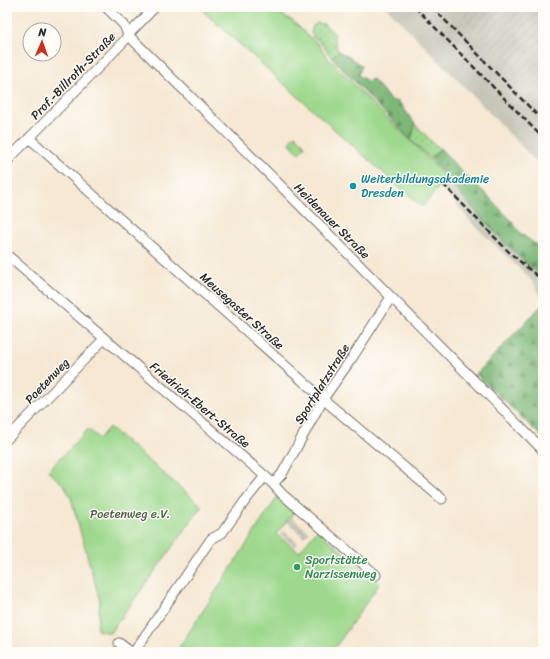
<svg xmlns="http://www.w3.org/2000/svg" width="550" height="659" font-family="Sriracha,sans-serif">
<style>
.industrial{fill:url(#industrial-furrows)}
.railway{fill:#c5c5b8}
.grass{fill:url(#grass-dots);stroke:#64825c}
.forest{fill:url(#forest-firs);stroke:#547252}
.park{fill:url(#park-tufts);stroke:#64825c}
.garden{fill:#9dd88c;stroke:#64825c}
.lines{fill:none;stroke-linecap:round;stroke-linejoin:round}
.minor-casing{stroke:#726d66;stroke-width:11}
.minor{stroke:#fff;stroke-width:9}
.rail{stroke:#2b2b2b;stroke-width:2.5;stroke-dasharray:6 3;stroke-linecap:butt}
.culture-dot{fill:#0f9aa8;stroke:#fdfcf7;stroke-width:1.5}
.leisure-dot{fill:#2e9e5b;stroke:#fdfcf7;stroke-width:1.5}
.labels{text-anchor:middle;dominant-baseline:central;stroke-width:3;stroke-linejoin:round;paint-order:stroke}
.street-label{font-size:12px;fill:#2b2b2b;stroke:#fdfcf7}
.culture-label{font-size:12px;fill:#0d838f;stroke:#fdfcf7;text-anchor:start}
.park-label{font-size:12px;fill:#4d5f48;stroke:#fdfcf7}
.leisure-label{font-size:12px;fill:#27864d;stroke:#fdfcf7;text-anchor:start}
</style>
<defs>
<pattern id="industrial-furrows" width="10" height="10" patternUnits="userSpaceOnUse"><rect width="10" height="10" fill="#c5c5b8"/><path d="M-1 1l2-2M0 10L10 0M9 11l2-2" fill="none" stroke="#a9a99e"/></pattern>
<pattern id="grass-dots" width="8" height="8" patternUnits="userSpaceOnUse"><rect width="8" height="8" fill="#9dd88c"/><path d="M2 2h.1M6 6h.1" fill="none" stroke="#87ba79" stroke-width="1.8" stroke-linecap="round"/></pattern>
<pattern id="forest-firs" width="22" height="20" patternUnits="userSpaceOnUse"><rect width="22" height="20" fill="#7eb878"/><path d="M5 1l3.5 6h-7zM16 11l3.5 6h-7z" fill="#679663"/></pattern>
<pattern id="park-tufts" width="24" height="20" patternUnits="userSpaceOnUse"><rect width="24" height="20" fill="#9dd88c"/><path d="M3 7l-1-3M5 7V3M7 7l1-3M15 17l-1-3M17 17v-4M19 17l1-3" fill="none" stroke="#87ba79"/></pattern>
</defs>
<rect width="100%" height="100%" fill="#fdfcf7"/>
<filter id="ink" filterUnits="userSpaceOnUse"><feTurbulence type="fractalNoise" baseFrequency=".025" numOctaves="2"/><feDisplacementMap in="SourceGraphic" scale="8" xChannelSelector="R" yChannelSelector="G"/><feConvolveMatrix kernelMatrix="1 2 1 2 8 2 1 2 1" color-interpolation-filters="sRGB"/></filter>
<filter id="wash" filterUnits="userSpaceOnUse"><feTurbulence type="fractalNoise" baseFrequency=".012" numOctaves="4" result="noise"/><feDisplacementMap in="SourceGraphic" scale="16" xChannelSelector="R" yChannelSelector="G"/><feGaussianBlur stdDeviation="0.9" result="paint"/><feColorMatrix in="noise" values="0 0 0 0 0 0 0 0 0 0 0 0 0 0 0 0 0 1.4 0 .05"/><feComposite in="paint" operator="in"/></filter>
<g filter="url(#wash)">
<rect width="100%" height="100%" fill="#f6e8d3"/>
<path class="industrial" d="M451,7H543V101Z
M291,517L309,532L304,537L287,522Z
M283,530L298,543L295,547L280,534Z"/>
<path class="railway" d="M386,7H451L543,101V169L480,103Z
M444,182L472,207L505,243L531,268L543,276V302L533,282L468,219L441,185Z"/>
<path class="grass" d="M317,23L324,24L335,34L334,38L338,51L332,58L319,41L314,38L311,33L313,26Z
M415,124L433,143L441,149L430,158L411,140Z"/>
<path class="forest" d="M338,51L346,55L362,66L358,75L367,81L373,79L390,100L399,102L415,124L411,140L332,58Z
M441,149L464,174L483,191L509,218L521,234L543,249V276C519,260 500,237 480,216C469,203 457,192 446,180L448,177L430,158Z
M543,304V337L539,348L543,351V438L476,374Z"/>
<path class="park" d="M295,135L306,146L299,153L290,144L291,139Z"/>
<path class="garden" d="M209,7H274L286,18L290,19L318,44L328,58L379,110L429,159L447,178L422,207L354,147L204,12Z
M109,427L202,506L110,633L97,630L100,601L71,498L64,485L48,471L88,429L99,439Z
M278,496L295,511L276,534L299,552L317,530L380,583L332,652H176L197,620Z"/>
</g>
<g filter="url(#ink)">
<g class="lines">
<defs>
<path id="minor" d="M106,7L124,25L128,35L265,170L543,450
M29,138L323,399L442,499
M7,161L124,41L128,35L155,7
M7,255L265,476L273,484L282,494L376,575
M7,439L104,339
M273,484L282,474L323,399L352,358L391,297
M119,643L131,652
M134,652L211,539L222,533L245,501L265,476"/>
</defs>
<use href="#minor" class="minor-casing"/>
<use href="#minor" class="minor"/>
<path class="rail" d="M415,7L543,138
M432,7L543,121
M443,184L509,252L543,281"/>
</g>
</g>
<circle class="culture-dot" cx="353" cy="186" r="4"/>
<circle class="leisure-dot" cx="297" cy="567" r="4"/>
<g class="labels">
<g class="street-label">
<text transform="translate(73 76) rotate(-46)">Prof.-Billroth-Straße</text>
<text transform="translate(332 221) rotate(45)">Heidenauer Straße</text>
<text transform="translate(242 311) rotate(42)">Meusegaster Straße</text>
<text transform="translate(47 381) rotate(-46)">Poetenweg</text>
<text transform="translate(322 384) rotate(-58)">Sportplatzstraße</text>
<text transform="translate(200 405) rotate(40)">Friedrich-Ebert-Straße</text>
</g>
<g class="culture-label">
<text x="361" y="179">Weiterbildungsakademie<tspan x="361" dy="14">Dresden</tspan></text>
</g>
<g class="park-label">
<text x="130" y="514">Poetenweg e.V.</text>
</g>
<g class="leisure-label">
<text x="305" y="560">Sportstätte<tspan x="305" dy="14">Narzissenweg</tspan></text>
</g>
</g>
<rect width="550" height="659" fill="none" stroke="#fdfcf7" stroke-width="24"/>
<g transform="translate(42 42) rotate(2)"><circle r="19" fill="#fdfcf7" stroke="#a9a8a5"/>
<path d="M0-3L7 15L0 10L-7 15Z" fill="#c8321e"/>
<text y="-6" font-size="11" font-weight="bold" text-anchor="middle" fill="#2b2b2b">N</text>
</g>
</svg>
